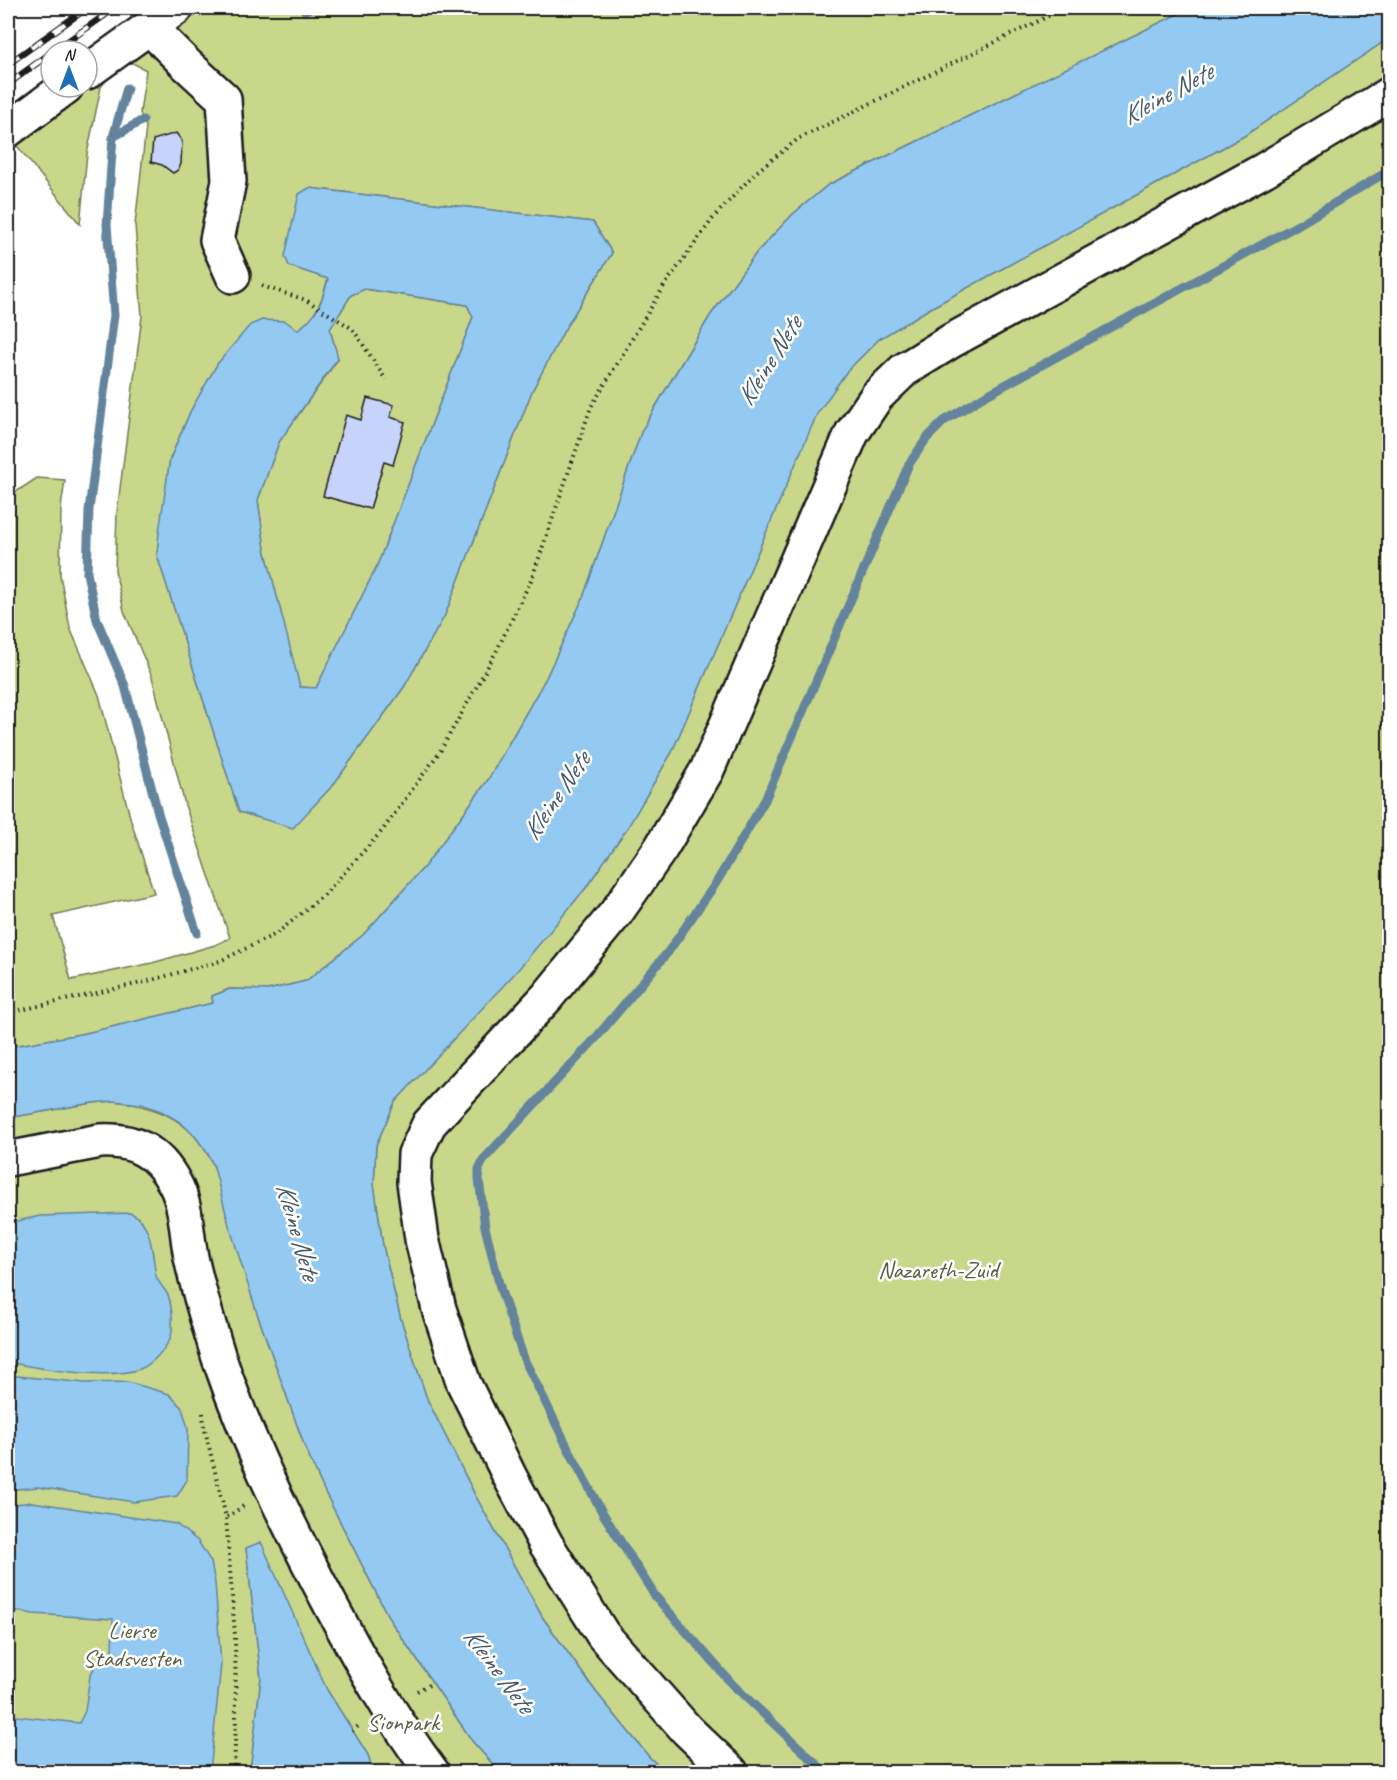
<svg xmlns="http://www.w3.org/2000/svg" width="1397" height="1780" font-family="Caveat,sans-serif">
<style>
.green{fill:#c8d78a;stroke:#727a53;stroke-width:1.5;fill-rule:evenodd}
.water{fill:#94caf2;stroke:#64849c;stroke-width:1.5;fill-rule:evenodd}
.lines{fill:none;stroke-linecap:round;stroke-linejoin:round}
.stream{stroke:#64849c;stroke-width:9}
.building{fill:#c6d3fa;stroke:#1c1c1c;stroke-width:1.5}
.minor-casing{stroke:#1c1c1c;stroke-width:38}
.path{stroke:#1c1c1c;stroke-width:4;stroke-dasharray:1.5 4.5;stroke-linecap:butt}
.minor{stroke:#fff;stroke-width:33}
.rail-casing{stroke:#1c1c1c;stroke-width:7}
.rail{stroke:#fff;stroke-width:4.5;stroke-dasharray:14;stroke-linecap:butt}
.labels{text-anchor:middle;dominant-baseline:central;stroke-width:5;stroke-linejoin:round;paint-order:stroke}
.park-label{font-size:24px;fill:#585d42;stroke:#fff}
.water-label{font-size:26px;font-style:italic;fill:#465967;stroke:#fff}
</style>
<rect width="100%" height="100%" fill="#fff"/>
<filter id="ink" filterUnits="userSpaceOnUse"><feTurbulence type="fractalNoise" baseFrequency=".0167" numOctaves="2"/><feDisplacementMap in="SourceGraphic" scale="12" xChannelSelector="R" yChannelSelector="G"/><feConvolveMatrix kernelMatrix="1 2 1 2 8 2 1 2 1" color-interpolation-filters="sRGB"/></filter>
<g filter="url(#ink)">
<path class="green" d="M201,8H1190L828,185L793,214L757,252L710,316L672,379L642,430L583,598L546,678L488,780L425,866L363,935L306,981L268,990L229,989L212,996L213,1003L86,1033L8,1047V497L37,478L65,480L61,508L60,575L70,628L99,695L131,821L154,893L53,916L71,980L152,963L215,945L230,938L185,805L152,677L124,611L115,571L117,512L142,316L135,225L146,127L140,113L146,70L129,61L117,66L101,87L87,154L80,224L13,141ZM309,188L593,222L612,253L567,325L532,391L445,615L404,687L333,785L293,827L239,812L157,555L170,459L191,410L218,363L297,330L313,318L322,298L328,279L289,266Z
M1389,38V1772H666L650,1758L596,1692L543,1618L475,1495L427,1399L401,1320L383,1246L374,1184L376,1145L395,1102L585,889L628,826L672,752L817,413L847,371L879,339L927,310L1244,136Z
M365,289L467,305L473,317L377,566L316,688L299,687L265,549L258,500L279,442L338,359L330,329L351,295Z
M114,1101C161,1107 194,1121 214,1167L257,1313L306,1450L324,1490L390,1620L473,1742L500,1772H373L368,1755L327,1690L246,1548L261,1678L250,1772H8V1118L92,1103Z"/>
<path class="water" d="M1190,8H1389V38L1244,136L927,310L879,339L847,371L817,414L672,752L628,827L585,889L517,971L395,1102L376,1145L374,1184L383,1246L401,1320L427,1399L475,1495L543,1618L596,1692L650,1758L666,1772H500L473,1742L390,1620L324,1490L306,1450L257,1313L229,1225L214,1167L208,1154L195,1136L180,1122L161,1111L141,1104L114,1101L92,1103L8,1118V1047L86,1033L213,1003L212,996L230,989L268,990L306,981L363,935L425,866L488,780L546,678L583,598L642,430L672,379L710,316L757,252L793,214L828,185Z
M309,188L593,222L612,253L567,325L532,391L445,615L404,687L333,785L293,828L239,812L157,555L159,532L170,459L191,410L218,363L250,325L262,320L285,321L298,330C317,315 322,303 328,279L289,266L285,256L299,194ZM365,289L467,305L473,317L377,566L316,688L300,687L265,549L258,500L279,442L338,358L330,329L351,295Z
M131,1213C153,1222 152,1256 156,1276C159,1284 164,1288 168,1295C170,1300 171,1308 172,1313C172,1320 173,1331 171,1336C167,1348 151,1365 140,1369C109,1380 40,1369 8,1362V1223L40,1216Z
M8,1375L85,1383L128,1382L169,1394L182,1408L188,1428L187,1480L177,1496L134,1502L38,1487L8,1490Z
M32,1502L176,1524L198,1541L211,1562L215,1583L221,1664L210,1772H8V1715L79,1723L85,1711L90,1676L97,1662L112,1652L113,1619L33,1614L8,1609V1505Z
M261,1542L327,1690L368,1755L373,1772H250L261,1678L246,1548Z"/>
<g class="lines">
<path class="stream" d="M305,11L310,8
M127,88L113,137L107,225L114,315L89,510L87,573L97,620L125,686L158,813L197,933
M113,137L143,120
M825,1772L733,1685L655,1596L602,1512L568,1448L524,1359L501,1291L485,1227L479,1179V1169L484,1159L595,1039L668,952L716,883L765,800L909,464L927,438L944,421L983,397L1296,226L1390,170"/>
</g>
<path class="building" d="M176,133L182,141L181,164L178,170L173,173L162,165L151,162L153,140Z
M367,398L394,405L390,417L405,422L393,465L384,462L370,509L323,496L346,415L361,420Z"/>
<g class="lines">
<defs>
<path id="minor" d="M149,27L186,64L224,99L229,181L217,240L233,276
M87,72L176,8
M8,130L66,87
M8,1159L100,1141C134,1139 158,1152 174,1182C187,1205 186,1232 191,1257C198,1291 209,1325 219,1358C248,1443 287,1523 329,1602C360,1660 392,1719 432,1772
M731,1772L687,1730L603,1635L546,1544L510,1477L464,1384L439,1309L422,1239L414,1182L415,1154L429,1124L547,997L616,913L661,848L707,770L852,433L877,396L904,370L951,341L1264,170L1390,94"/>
</defs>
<use href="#minor" class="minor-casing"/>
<path class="path" d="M262,286L306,300L353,329L386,380
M8,1013L141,983L220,961L276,934L324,895L382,831L441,750L496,652L532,578L591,407L664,286L714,217L755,173L798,139L1065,8
M203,1413L204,1426L226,1517L235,1635L236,1718L234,1772
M227,1517L245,1505
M417,1691L433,1683
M352,1731L361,1724"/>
<use href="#minor" class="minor"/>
<defs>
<path id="rail" d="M54,51L115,8
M8,64L87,8
M8,84L51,53"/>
</defs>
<use href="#rail" class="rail-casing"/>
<use href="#rail" class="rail"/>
</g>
</g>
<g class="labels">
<g class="park-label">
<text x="938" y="1270">Nazareth-Zuid</text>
<text x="132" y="1630">Lierse<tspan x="132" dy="28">Stadsvesten</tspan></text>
<text x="403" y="1722">Sionpark</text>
</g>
<g class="water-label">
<text transform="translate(1167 94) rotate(-29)">Kleine Nete</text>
<text transform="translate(769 361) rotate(-58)">Kleine Nete</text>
<text transform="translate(556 796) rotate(-56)">Kleine Nete</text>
<text transform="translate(298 1231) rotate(74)">Kleine Nete</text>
<text transform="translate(499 1670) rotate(53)">Kleine Nete</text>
</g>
</g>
<rect width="1397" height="1780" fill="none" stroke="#fff" stroke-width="30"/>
<rect x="15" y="15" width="1367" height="1750" fill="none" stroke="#1c1c1c" stroke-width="2" filter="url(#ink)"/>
<g transform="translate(69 69)"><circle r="28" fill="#ffffff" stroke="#a4a4a4" stroke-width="1.5"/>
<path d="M0-4.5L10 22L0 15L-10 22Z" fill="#1f6fb2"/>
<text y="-9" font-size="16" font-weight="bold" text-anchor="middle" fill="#1c1c1c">N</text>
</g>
</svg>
